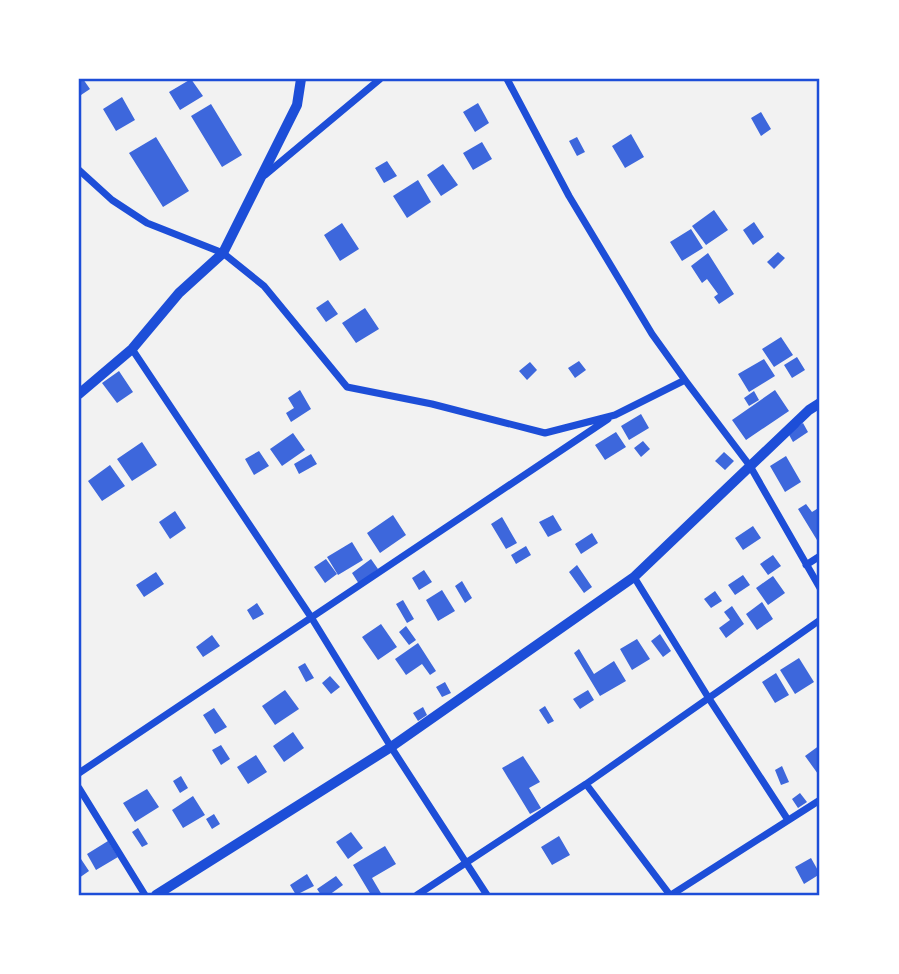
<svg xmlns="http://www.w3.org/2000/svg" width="899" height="974" font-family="'DejaVu Sans',sans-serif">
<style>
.building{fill:#3d67dc}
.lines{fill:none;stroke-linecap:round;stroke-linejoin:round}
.minor{stroke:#1d4ed8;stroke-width:7}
.tertiary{stroke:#1d4ed8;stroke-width:10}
.neatline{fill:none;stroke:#1d4ed8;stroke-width:2.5}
</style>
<rect width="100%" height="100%" fill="#f2f2f2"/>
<path class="building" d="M79,79H83L90,89L81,95L79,92Z
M191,79L203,96L180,110L169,92Z
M122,97L135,120L116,131L103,109Z
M478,103L489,123L475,132L463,112Z
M211,104L242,155L222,167L191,116Z
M761,112L771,129L761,136L751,118Z
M631,134L644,157L625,168L612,146Z
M156,137L189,191L163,207L129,153Z
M577,137L585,152L577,156L569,141Z
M482,142L492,159L473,170L463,153Z
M387,161L397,176L384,183L375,168Z
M443,164L458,185L441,196L427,175Z
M418,180L431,202L407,218L393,196Z
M714,210L728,230L706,245L692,226Z
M754,222L764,237L753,245L743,230Z
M342,223L359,249L340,261L324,235Z
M691,229L703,248L682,261L670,242Z
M778,252L785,258L774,269L767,262Z
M708,253L734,294L719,304L714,297L718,294L707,279L702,283L691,266Z
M328,300L338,314L326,322L316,308Z
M365,308L379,329L356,343L342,323Z
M781,337L793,355L774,367L762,349Z
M797,357L805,370L792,378L784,365Z
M764,359L775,376L749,392L738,374Z
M579,361L586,370L575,378L568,368Z
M530,362L537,370L527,380L519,371Z
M119,371L133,392L117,403L102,383Z
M300,390L311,409L291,422L286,413L294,408L288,398Z
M775,390L789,411L746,440L732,420Z
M754,391L759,400L749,406L744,398Z
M641,414L649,428L629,440L621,426Z
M803,423L808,432L793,442L788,433Z
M616,432L626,447L605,460L595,445Z
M293,433L305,450L282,466L270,449Z
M643,441L650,449L641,457L634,448Z
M142,442L157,465L132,481L117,459Z
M259,451L269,466L254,475L245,459Z
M724,452L734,461L725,470L715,461Z
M311,454L317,464L299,474L294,464Z
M786,456L801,482L785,492L770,466Z
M110,465L125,486L102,501L88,481Z
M806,504L812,512L820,507V545L798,509Z
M175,511L186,528L170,539L159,522Z
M393,515L406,535L380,553L367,533Z
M553,515L562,530L548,537L539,522Z
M502,517L517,543L506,549L491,524Z
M753,526L761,538L743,550L735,538Z
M592,533L598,543L581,554L575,544Z
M352,542L363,560L338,575L327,557Z
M526,546L531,555L516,564L511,555Z
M773,555L781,566L768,575L760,564Z
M326,559L337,574L325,583L314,567Z
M371,559L378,569L359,584L352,573Z
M577,565L592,587L584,593L569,572Z
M424,570L432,582L419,590L412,578Z
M156,572L164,584L144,597L136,585Z
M743,575L750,585L735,595L728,585Z
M773,576L785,593L768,605L756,588Z
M462,581L472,598L465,603L455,586Z
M442,590L455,611L438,621L426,600Z
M715,591L722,601L711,608L704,599Z
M403,600L414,619L407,623L396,604Z
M762,602L773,619L757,630L746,614Z
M257,603L264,614L253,620L247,610Z
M732,606L744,624L726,638L719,628L730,620L724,612Z
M381,624L397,647L378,660L362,637Z
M406,626L416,640L409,645L399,632Z
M660,634L671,651L663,657L651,641Z
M212,635L220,646L203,657L196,647Z
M637,639L650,659L632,670L620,649Z
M418,643L436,671L430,675L422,664L406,675L395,659Z
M579,649L594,674L614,661L626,681L600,696L574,653Z
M799,658L814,682L795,694L780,670Z
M305,663L314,678L306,682L298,667Z
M776,673L789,695L775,703L762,682Z
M330,676L340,687L331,694L322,683Z
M445,682L451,693L442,697L436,687Z
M285,690L299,709L275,725L262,706Z
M588,690L594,700L580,709L573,699Z
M545,706L554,721L548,724L539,710Z
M423,707L427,715L418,721L413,713Z
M214,708L227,727L215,734L203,715Z
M293,732L304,748L284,762L273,746Z
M221,745L230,759L221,765L212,750Z
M820,745V772L818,774L805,756Z
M256,755L267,772L248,784L237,767Z
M523,756L540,782L529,788L541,808L530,814L502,768Z
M782,766L789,782L781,785L775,770Z
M181,776L188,788L180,793L173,781Z
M147,789L159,807L135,822L123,803Z
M800,793L807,802L798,808L792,799Z
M193,796L205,815L183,828L172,810Z
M214,814L220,824L212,829L206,819Z
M138,828L148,844L142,847L132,832Z
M351,832L363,848L348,859L336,842Z
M559,836L570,855L552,865L541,847Z
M108,841L118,857L96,870L87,854Z
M385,846L396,864L372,878L382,895H371L353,865Z
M79,856L89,871L79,878Z
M811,858L820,874L804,884L795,867Z
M307,874L314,886L296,895L290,885Z
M336,876L343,885L329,895H321L317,889Z"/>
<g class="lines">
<path class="minor" d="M507,79L569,196L652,334L685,380
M79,170L112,200L147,223L223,253L264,286L347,387L432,404L545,433L615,415L685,380L750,466L820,588
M265,175L380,79
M132,349L311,617L391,747L487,895
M806,565L820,556
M634,577L708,697L788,820
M79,773L608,419
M586,784L670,895
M79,788L145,895
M417,895L586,784L820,620
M671,895L820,800"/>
<path class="tertiary" d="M79,394L132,349L179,293L223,253L297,105L301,79
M156,895L391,747L634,577L809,410L820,403"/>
</g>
<rect width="899" height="974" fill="none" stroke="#ffffff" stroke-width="161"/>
<rect x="80" y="80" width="738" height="814" class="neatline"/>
</svg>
